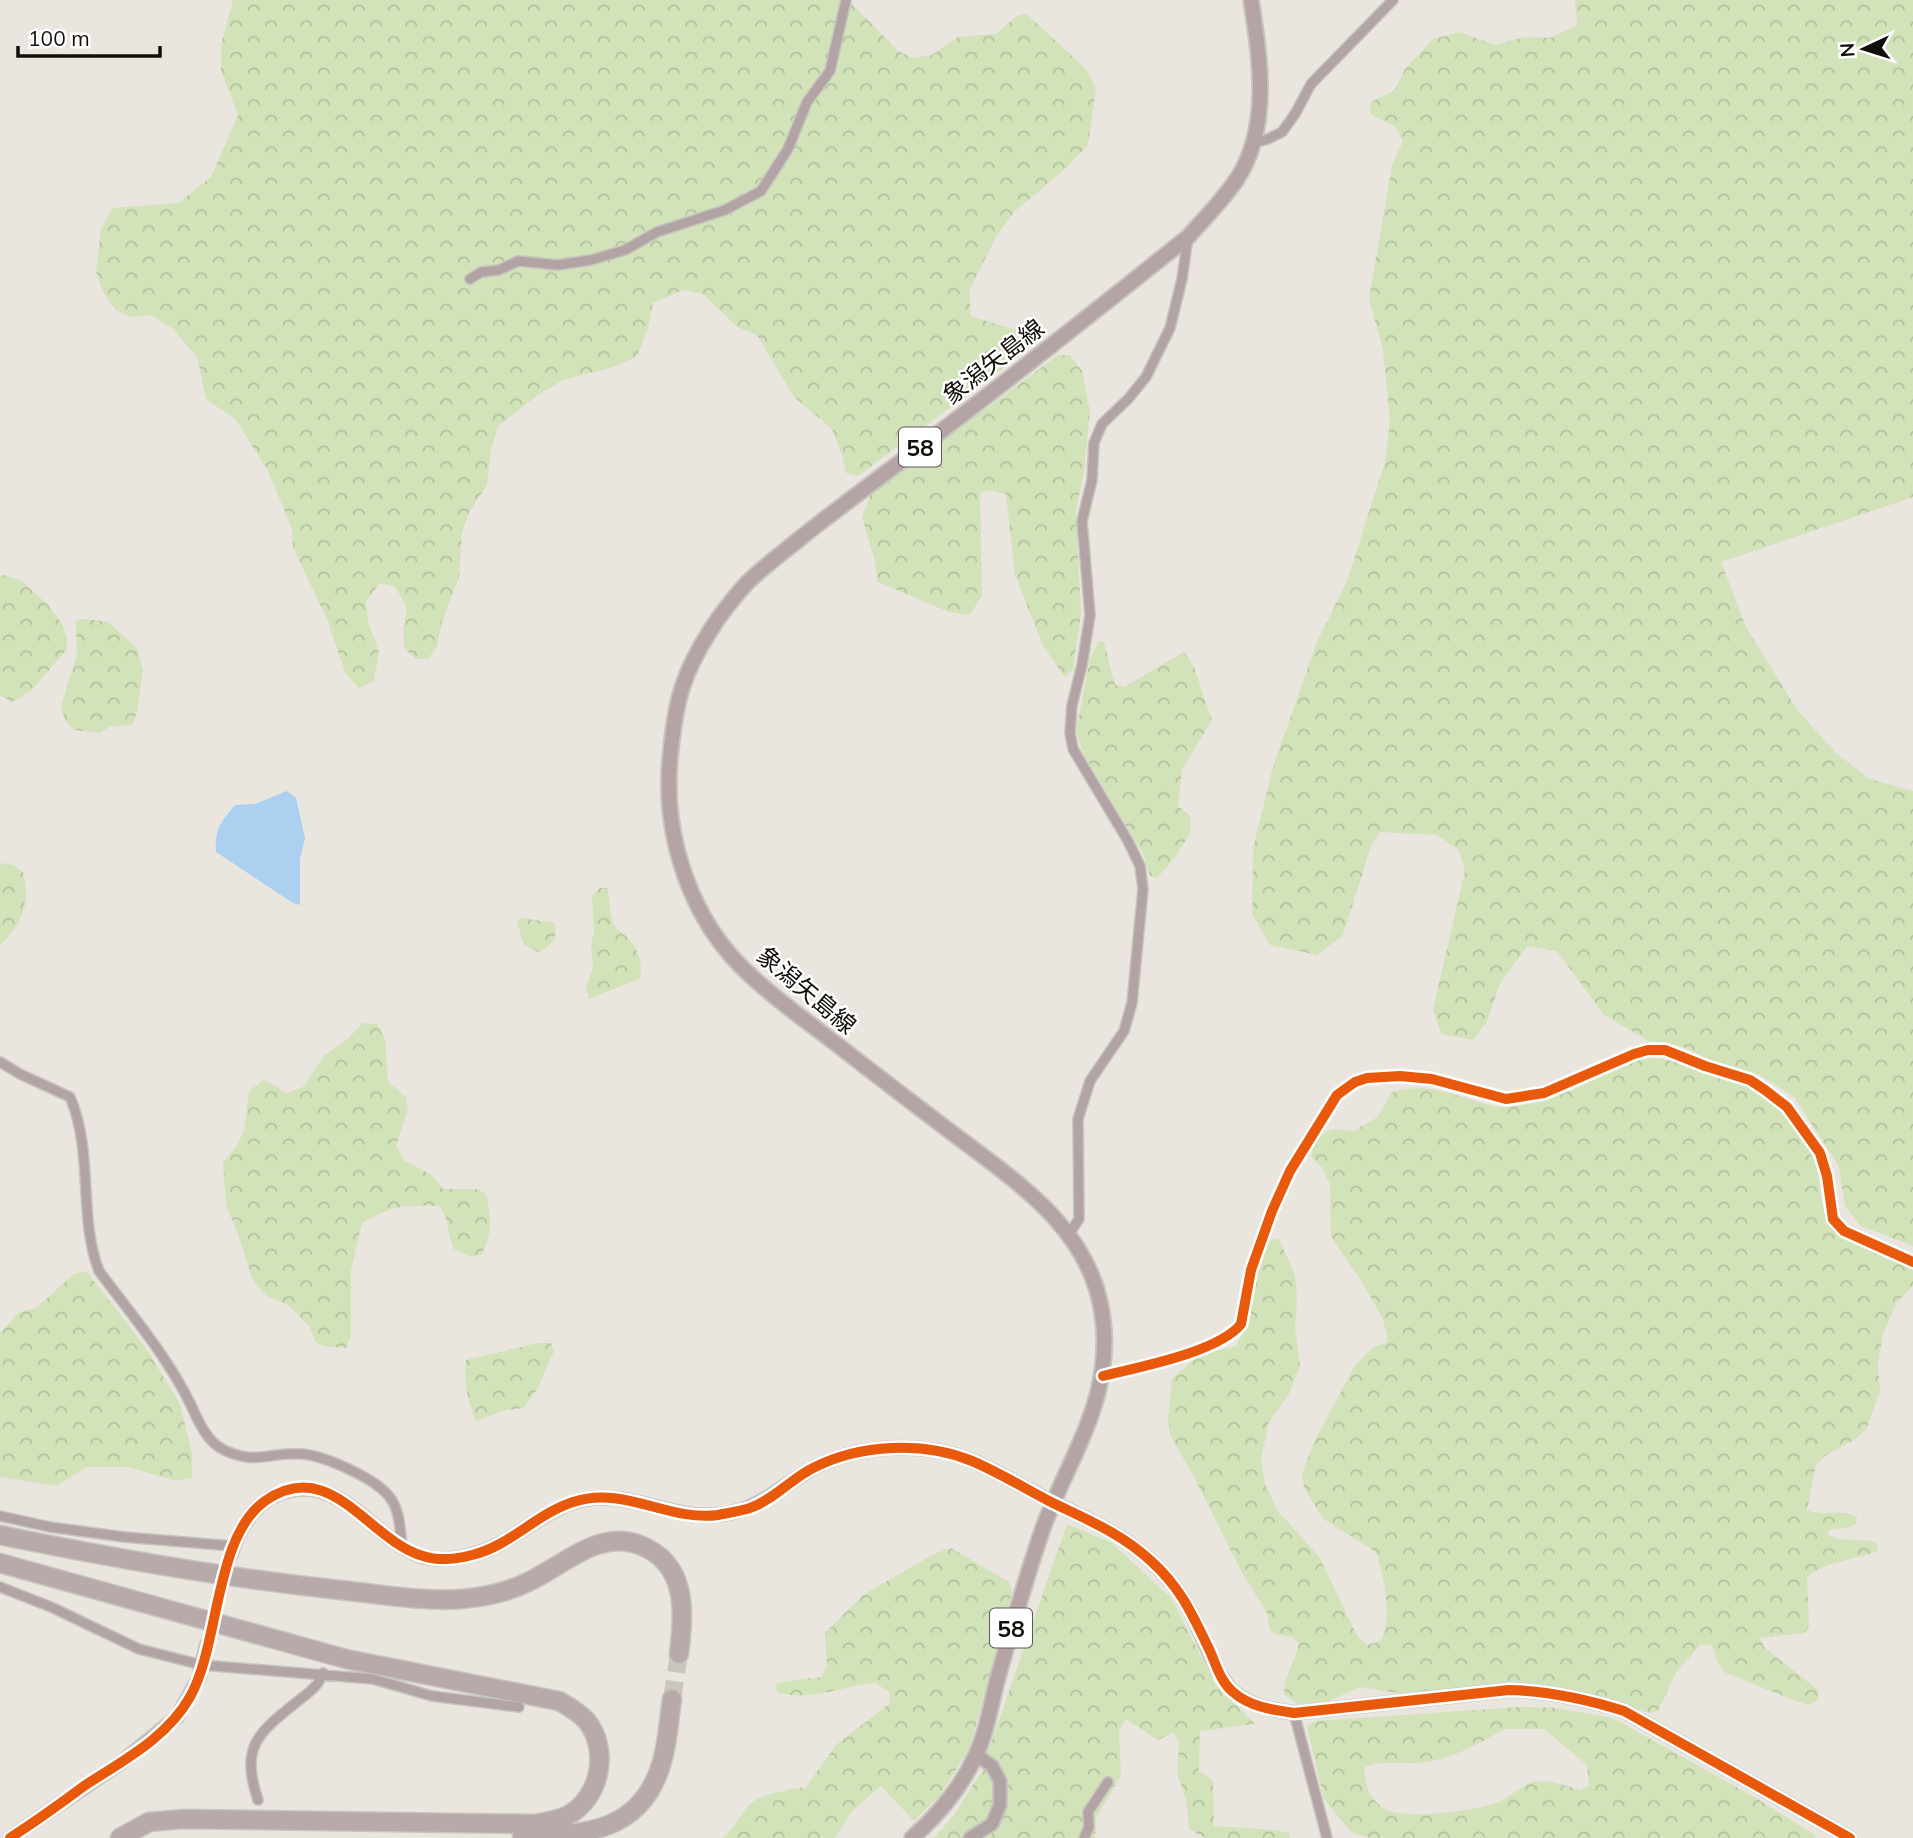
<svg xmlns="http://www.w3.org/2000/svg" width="1913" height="1838" font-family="Mulish,'Noto Sans JP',sans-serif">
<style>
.forest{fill:url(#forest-crowns);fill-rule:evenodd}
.water{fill:#abd0f0}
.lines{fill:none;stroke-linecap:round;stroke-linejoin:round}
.secondary-tunnel{stroke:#cac5bf;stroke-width:12;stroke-dasharray:12 6;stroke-linecap:butt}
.highway-tunnel{stroke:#cac5bf;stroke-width:18;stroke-dasharray:18 9;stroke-linecap:butt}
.street-casing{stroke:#c7c3be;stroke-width:12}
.secondary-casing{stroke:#c7c3be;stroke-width:16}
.primary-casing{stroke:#c7c3be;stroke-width:18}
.highway-casing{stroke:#c7c3be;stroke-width:21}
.street{stroke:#b2a4a4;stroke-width:9}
.secondary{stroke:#b0a4a3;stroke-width:12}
.primary{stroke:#b4a5a4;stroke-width:14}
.highway{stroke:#b7aaa8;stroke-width:18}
.cycleway-casing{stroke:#fff;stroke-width:15}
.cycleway{stroke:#e8590c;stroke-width:10}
.labels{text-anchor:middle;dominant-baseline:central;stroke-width:5;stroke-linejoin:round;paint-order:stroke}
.shield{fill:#fff;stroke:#595654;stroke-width:2}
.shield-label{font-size:23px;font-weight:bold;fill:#120e0a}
.street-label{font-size:24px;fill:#120e0a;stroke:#fff}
</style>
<defs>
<pattern id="forest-crowns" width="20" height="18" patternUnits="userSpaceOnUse" patternTransform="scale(1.75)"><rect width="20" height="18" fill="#d2e2b9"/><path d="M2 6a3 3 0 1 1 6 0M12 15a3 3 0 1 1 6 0" fill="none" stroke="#b3c19e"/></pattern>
</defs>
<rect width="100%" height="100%" fill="#ebe5df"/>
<path class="forest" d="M233,0H848L898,51L913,58L932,55L958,37L996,34L1018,15L1027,14L1086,69L1096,88L1088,145L1066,168L1015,211L996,237L969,291L971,316L1019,331L1030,342L1019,356L858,476L846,473L843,458L832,429L794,397L757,335L737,327L703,294L683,290L653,303L648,329L637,356L617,366L563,380L538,395L498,426L491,450L487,485L469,512L462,533L459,577L442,622L437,646L428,659H416L404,648L403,630L407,608L395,586L380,583L366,601L368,621L379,652L374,681L359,688L346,674L326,617L293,548L292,529L268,471L236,420L206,399L197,357L173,329L151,315L130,317L115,309L103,292L96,272L101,229L113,208L178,203L211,177L238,115L221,71V45Z
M1575,0H1913V497L1721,562L1746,627L1798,711L1836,753L1870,779L1913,791V1246L1861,1226L1845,1206L1839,1167L1795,1098L1760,1075L1711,1060L1681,1046L1649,1041L1604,1015L1557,951L1527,946L1500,984L1486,1023L1473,1040L1441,1034L1433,1010L1465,871L1459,850L1437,835L1380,832L1371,846L1343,935L1317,955L1270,945L1252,914L1253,849L1273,767L1317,642L1347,581L1385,462L1390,421L1383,349L1369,299L1392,166L1403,141L1395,126L1370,114L1371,102L1395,90L1405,69L1433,39L1460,32L1495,45L1525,37L1550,38L1577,25Z
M1058,355H1070L1082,371L1090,411L1084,472L1076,510L1081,614L1073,670L1065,677L1043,646L1015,575L1006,494L987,490L980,494L982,595L970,615L949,612L878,582L875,562L862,517L871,494Z
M3,575L21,580L48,605L62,624L67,638V649L32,690L12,702L0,695V576Z
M85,619L108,622L137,648L143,670L137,712L132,725L109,727L100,733L74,730L65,720L61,706L77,654L76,620Z
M1099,641L1104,642L1115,685L1124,687L1184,652L1194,667L1212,720L1182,770L1178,806L1190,816L1191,832L1176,856L1157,878L1150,876L1143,854L1083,753L1076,731L1090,659Z
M0,863L13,865L23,872C31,905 22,923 0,946Z
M600,888H607C611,900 608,916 615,926C618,931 624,934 628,938C637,947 645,967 639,979L589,999L586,987L593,968L591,944L594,933L592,896Z
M522,918L555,923C558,938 552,947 538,952L524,945L517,922Z
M362,1023L377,1024L385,1039L388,1082L406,1097L408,1108L396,1146L405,1161L432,1175L443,1189H477L486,1194C491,1217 493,1235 481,1255L471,1257L454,1249C447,1234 450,1220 439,1206C404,1205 392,1205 362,1223L351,1270V1336L346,1348L324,1346L315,1342L310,1327L288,1305L267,1296L253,1281L238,1234L226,1205L223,1162C249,1136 244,1125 249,1091L264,1080L287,1093L303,1087L324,1056L349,1038Z
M1648,1057C1677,1060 1736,1078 1760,1094C1782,1109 1807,1140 1816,1165C1822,1184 1819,1211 1832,1227C1845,1243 1893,1259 1913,1268V1286L1897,1302L1883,1334L1878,1364L1880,1392L1866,1430L1854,1440L1826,1455L1816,1465L1807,1510C1822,1517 1842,1508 1857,1517L1856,1523L1850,1527L1828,1530L1829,1536L1838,1539L1872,1541L1877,1544L1878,1551C1854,1560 1826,1561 1807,1577L1809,1626L1805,1633L1760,1638L1764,1647L1818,1690V1700L1810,1705L1798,1702L1724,1672L1718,1663L1712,1646L1701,1644L1676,1673L1658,1711L1649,1713L1615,1701L1518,1684L1404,1694L1360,1687L1329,1701L1298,1704L1284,1694C1284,1675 1295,1662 1299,1644L1293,1637L1278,1635L1270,1630L1267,1613L1241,1571L1193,1475L1170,1435L1168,1419L1172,1379L1199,1355L1236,1346C1239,1340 1244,1333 1247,1326C1257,1299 1252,1266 1271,1240L1279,1239L1295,1275L1297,1298L1295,1328L1300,1366L1289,1394L1269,1422L1261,1459L1265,1484L1277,1510L1320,1558L1357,1636L1367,1645L1381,1641C1393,1615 1384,1579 1376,1552L1322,1518L1304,1487L1302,1474L1314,1442L1354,1367L1373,1347L1386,1343L1387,1336L1383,1319L1360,1279L1331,1237L1330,1184L1322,1168L1311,1156L1315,1138L1332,1129L1353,1131L1378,1117L1391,1093C1422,1082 1445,1092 1476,1101C1484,1103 1493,1107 1502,1107C1548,1107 1594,1078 1635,1060Z
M87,1272L146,1348L180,1404L192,1454V1478L176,1481L128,1467H87L56,1486L0,1477V1333L19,1312L36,1308L75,1273Z
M538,1343H551L554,1351L537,1390L523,1408L502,1411L476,1421C468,1401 463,1381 466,1360Z
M1067,1524L1112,1543L1172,1599L1215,1684L1255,1724L1200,1731L1199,1771L1213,1781L1214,1826L1275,1830L1289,1833L1290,1838H1205L1189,1829L1186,1799L1177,1774L1179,1743L1173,1733L1158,1740L1126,1719L1119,1731L1121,1776L1096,1818L1095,1838H934L954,1815L981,1772Z
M951,1548L1009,1582L1012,1593L970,1747L941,1794L914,1821L881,1786L852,1811L835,1838H723C736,1827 741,1812 751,1803C763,1793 791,1790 806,1787L836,1745L889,1704L890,1693L876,1683C843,1685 810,1703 777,1692L776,1683L821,1677L827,1665L825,1633L863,1595L934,1554Z
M1520,1707L1556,1708L1613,1718L1756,1798L1815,1835V1838H1370L1352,1833L1324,1799L1307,1727L1315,1721ZM1504,1729H1544L1587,1765L1589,1785L1581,1790C1566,1786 1549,1779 1533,1782C1520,1785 1509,1799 1496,1803C1475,1811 1403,1820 1385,1809C1369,1799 1365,1785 1364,1768C1380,1760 1400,1764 1418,1763C1450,1760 1477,1745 1504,1729Z"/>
<path class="water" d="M287,791L296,798L305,838L300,859V905L293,903L216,852C214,831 221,821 235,805L255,804Z"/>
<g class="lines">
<path class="secondary-tunnel" d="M207,1644L230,1557"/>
<path class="highway-tunnel" d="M672,1699L679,1654"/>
<defs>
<path id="street" d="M1253,143L1268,139L1282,132L1295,114L1311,84L1393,0
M470,279L481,272L499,270L518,261L558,265L591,260L625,250L657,232L725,210L761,191L788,149L807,102L830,71L846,0
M0,1062L20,1074L70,1097C94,1153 78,1217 99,1271C131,1314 167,1356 190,1403C198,1420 206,1441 224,1450C258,1466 270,1451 302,1454C325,1456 378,1479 391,1499C400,1512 400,1530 402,1545
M1069,1234L1079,1219L1078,1119L1090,1081L1124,1031L1132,1003L1143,889L1140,866L1128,841L1073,749L1070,733L1072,705L1082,665L1090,615L1082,521L1092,480L1094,443L1102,424L1128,399L1146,377L1170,328L1182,279L1188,237
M1103,1376C1139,1367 1219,1352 1241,1324L1251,1270L1272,1211L1290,1171L1337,1095L1355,1082L1367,1078L1400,1076L1432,1079L1506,1099L1544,1093L1634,1054L1648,1050H1665L1705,1066L1750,1080L1765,1090L1787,1107L1820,1153L1827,1176L1833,1219L1844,1231L1913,1262
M0,1516L50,1527L124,1537L233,1546
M0,1587L51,1607L139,1649L202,1665L373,1679L432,1696L519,1707
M1294,1713L1327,1838
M258,1800C240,1746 258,1733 298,1701C309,1692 318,1687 323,1673
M1084,1838L1089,1827L1088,1812L1108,1782"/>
<path id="secondary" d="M230,1557C238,1531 251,1505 278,1494C340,1469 370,1538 421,1556C436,1561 456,1559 471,1555C509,1546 535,1516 571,1503C621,1485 666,1519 714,1515C755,1513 777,1489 810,1470C856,1444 921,1441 970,1460C999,1472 1026,1489 1054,1503C1089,1520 1123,1535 1151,1561C1167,1576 1180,1591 1190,1611C1202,1632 1217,1680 1235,1693C1253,1707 1273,1710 1294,1713L1509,1690C1550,1691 1586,1699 1624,1711L1850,1838
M10,1838L123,1761L177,1717L199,1678L207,1644
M970,1838L992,1824L1000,1805V1781L992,1766L977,1755"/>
<path id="primary" d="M912,1838C937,1816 961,1787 975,1757C987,1733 991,1703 998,1677C1012,1627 1026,1577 1043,1528C1072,1450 1119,1391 1100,1302C1085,1234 1032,1193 979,1153C929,1116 880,1078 831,1040C804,1019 775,999 750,975C691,922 663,837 670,759C672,736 675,711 682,688C694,651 721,611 747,583C764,566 785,551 803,536C841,506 880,477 919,448C1009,380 1099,308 1188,237C1204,219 1223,200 1237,179C1271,127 1260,58 1251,0"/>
<path id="highway" d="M0,1535C112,1558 226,1578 340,1590C380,1594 422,1602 462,1599C484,1597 508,1592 528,1582C563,1566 598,1529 640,1545C688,1564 684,1612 679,1654
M0,1563L346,1659L559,1701C568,1706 578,1712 586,1720C610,1749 601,1798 567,1816C557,1820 546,1822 535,1824L183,1819L149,1822L120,1838
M522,1835C586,1836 644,1832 663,1758C668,1739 669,1719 672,1699"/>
</defs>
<use href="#street" class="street-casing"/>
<use href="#secondary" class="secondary-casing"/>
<use href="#primary" class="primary-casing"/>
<use href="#highway" class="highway-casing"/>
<use href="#street" class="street"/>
<use href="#secondary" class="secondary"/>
<use href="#primary" class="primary"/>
<use href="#highway" class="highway"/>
<defs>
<path id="cycleway" d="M1103,1376C1139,1367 1219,1352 1241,1324L1251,1270L1272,1211L1290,1171L1337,1095L1355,1082L1367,1078L1400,1076L1432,1079L1506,1099L1544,1093L1634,1054L1648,1050H1665L1705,1066L1750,1080L1765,1090L1787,1107L1820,1153L1827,1176L1833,1219L1844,1231L1913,1262
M10,1838C36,1821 60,1804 84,1786C122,1761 167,1738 190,1697C220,1644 214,1537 265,1501C331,1455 368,1540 423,1556C438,1561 457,1559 472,1555C510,1546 536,1514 573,1502C624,1485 669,1522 718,1515C728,1513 741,1511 750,1508C773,1500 791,1479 813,1468C860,1444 923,1441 972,1461C1000,1473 1026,1489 1053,1503C1088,1520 1122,1534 1151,1561C1181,1588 1192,1614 1209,1649C1216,1664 1220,1681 1233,1692C1250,1707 1273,1710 1294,1713L1509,1690C1550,1691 1586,1699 1624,1711L1850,1838"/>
</defs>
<use href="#cycleway" class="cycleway-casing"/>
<use href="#cycleway" class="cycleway"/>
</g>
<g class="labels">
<g class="shield">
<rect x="899" y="427.5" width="42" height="39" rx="5"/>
<rect x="990" y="1608.5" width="42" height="39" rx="5"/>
</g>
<g class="shield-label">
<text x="920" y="447">58</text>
<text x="1011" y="1628">58</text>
</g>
<g class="street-label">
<text transform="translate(993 361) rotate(-38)">象潟矢島線</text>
<text transform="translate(807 990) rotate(40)">象潟矢島線</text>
</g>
</g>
<g transform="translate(1864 49) rotate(266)" stroke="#ffffff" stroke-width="5" paint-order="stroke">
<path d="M0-5L12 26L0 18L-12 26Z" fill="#120e0a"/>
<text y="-10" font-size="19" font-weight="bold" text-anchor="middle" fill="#120e0a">N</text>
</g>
<path d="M18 46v10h142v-10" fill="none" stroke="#120e0a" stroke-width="3.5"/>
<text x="28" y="46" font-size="21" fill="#120e0a" stroke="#ffffff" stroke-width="5" paint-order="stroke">100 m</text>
</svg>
